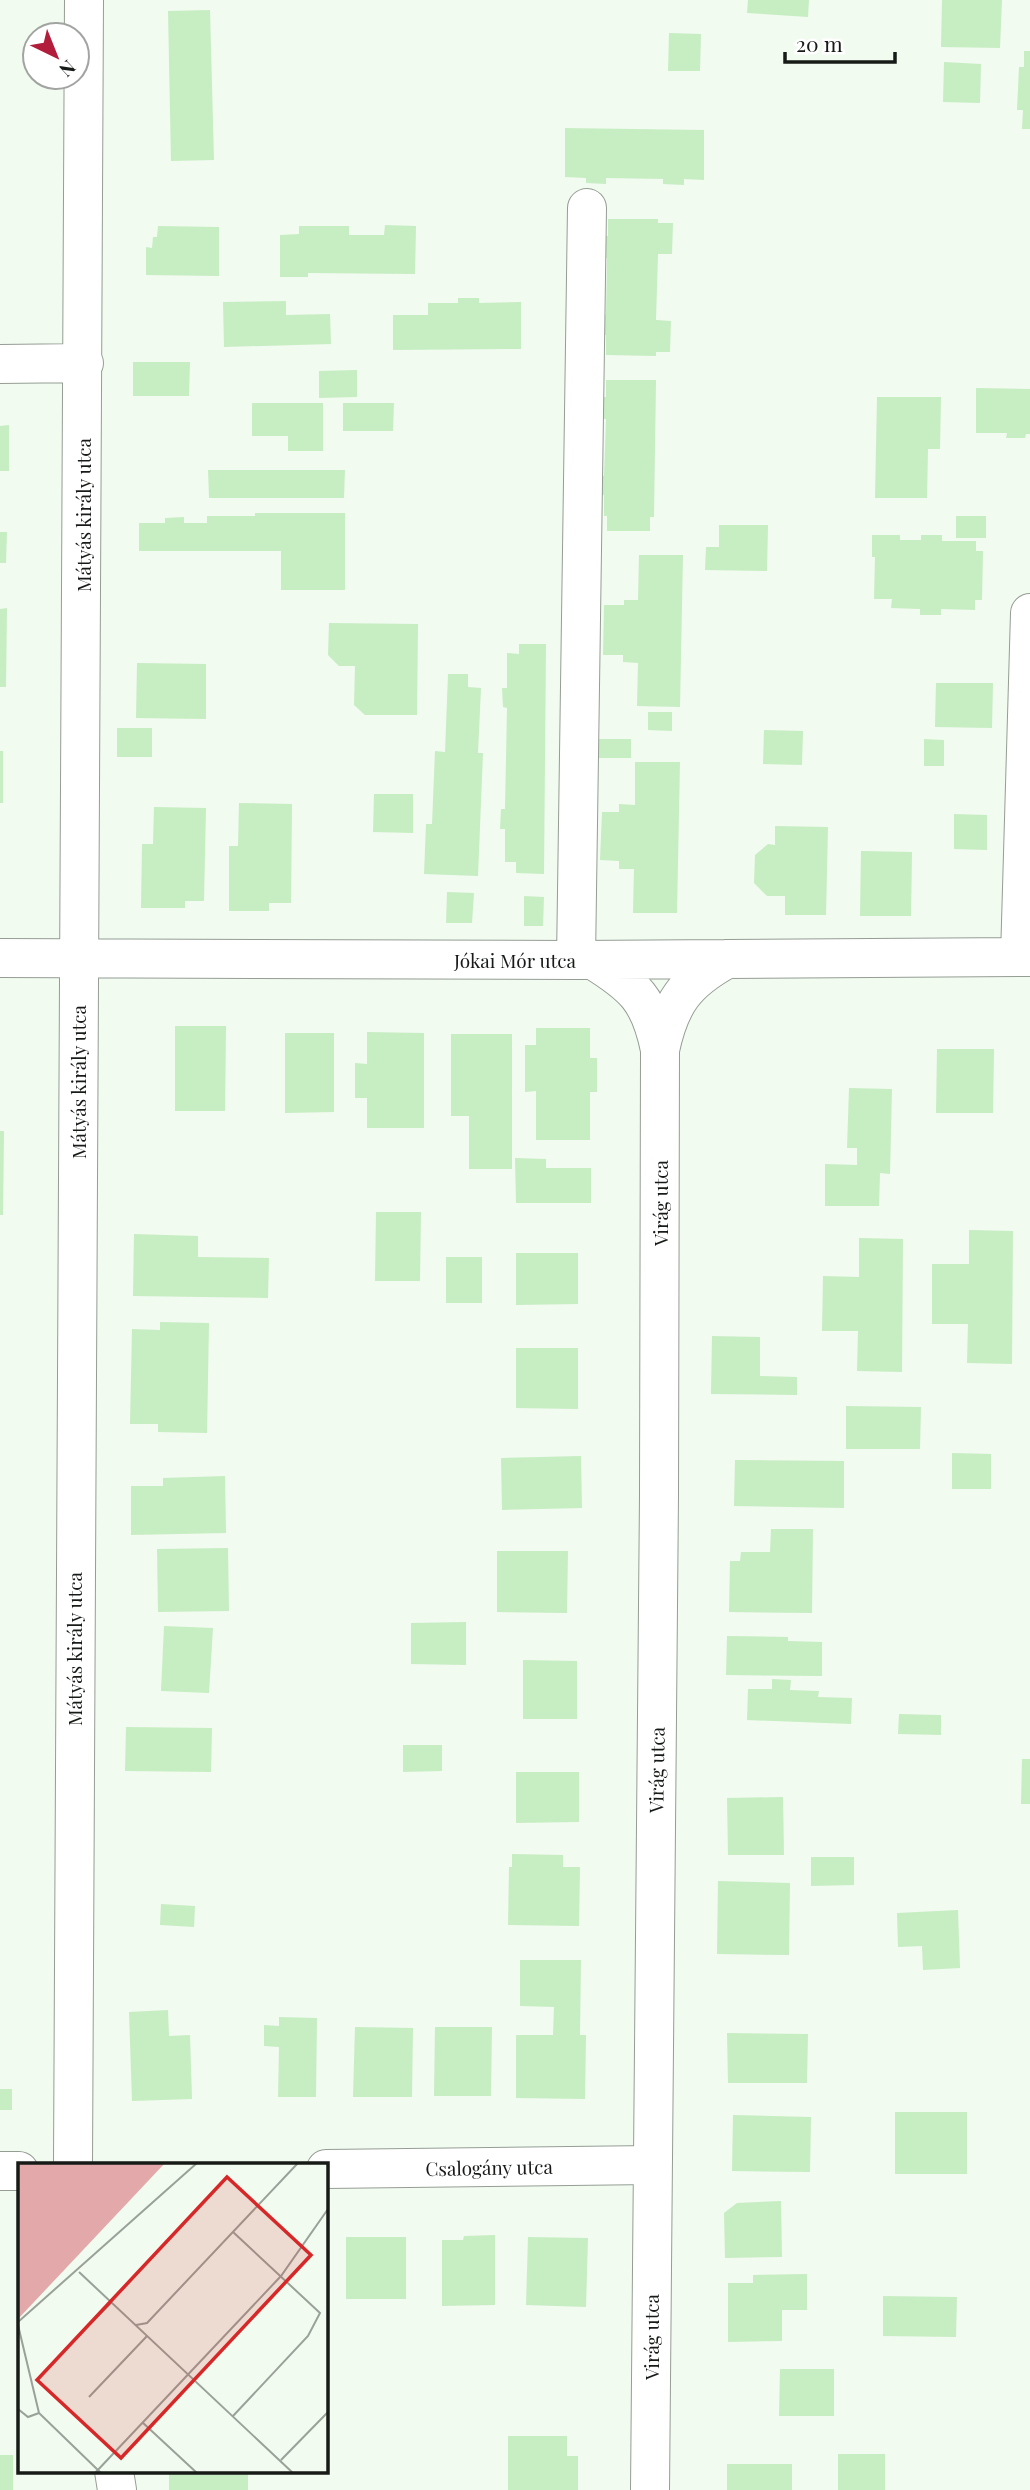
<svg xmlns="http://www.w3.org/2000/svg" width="1030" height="2490" font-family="'Playfair Display',serif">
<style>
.building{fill:#c7edc2}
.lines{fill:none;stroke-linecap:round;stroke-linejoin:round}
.minor-casing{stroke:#959d94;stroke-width:40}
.minor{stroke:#fff;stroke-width:38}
.labels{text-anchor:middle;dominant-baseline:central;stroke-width:5;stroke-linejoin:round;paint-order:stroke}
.street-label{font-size:19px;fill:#171b17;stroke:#fff}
.inset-road{fill:none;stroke:#9aa199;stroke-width:2}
.view{fill:#d62828;fill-opacity:0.15;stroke:#d62828;stroke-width:3.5}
.inset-edge{fill:none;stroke:#171b17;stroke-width:3.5}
</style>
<rect width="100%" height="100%" fill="#f1fbf0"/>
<path class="building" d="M748,0H809L808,17L747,13Z
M942,0H1002L1000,48L941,47Z
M210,10L214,160L171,161L168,11Z
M669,33L701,34L700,71H668Z
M1024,51H1030V129H1022L1023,110H1017L1019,67H1024Z
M944,62L981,64L980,103L943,102Z
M565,128L704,130V180L684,179V185L663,184V179L606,178V184L586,183V178L565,177Z
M608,219H658V223H673L672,254H658L656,320L671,321L670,352H656V356L606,355V335H603V315H606L607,258H604V236H608Z
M385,225L416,226L415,274L308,273V277H280V235L299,234V226H349V235H384Z
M158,226L219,227V276L146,275V247L152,248L153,237H157Z
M458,298H479V303L521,302V349L393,350V315H428V303H458Z
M286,301V315L330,314L331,344L224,347L223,302Z
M133,362H190L189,396H133Z
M357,370V397L319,398V371Z
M606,380H656L654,517H650V531H607V516H604V495H601V476H604L606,419H601L602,397H606Z
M976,388L1030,389V434H1026L1025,438H1006L1007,433H976Z
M877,397H941L940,449H928L927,498H875Z
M252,403H323V451H288V436H252Z
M343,403H394L393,431H343Z
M9,425V471H0V426Z
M208,470H345L344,498H209Z
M255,513H345V590H281V551H139V523H165V518L184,517V523H207V516H255Z
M956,516H986V538H956Z
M719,525H768L767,571L705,570L706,547H719Z
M0,532H7L6,563H0Z
M872,535H900V540H921V535H942V541H976V551H983L982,600H975V610L941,609V615H920V609L891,608L892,599H874L875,557H872Z
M639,555H683L680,707L637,706L638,663L623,662V655H603L604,605H624V600H638Z
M7,608L6,687H0V609Z
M329,623L418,624L417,715H365L354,705L355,666H339L328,655Z
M519,644H546L544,874L516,873V862H505V829H500L501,809H505L507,708L503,707L502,688H507V653L519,654Z
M137,663L206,664V719L136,718Z
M448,674H468V687L481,688L478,753H483L478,876L424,874L426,824H432L435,751L445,752Z
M936,683H993L992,728L935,727Z
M648,712H672V731L648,730Z
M117,728H152V757H117Z
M764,730L803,731L802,765L763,764Z
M598,739H631V758H598Z
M924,739L944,740V766H924Z
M0,751H3V803H0Z
M635,762H680L677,913H633L634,869H619V861L600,860L602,812H619V804L635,805Z
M374,794H413V833L373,832Z
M239,803L292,804L291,903H269V911H229V846H238Z
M154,807L206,808L204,901H185V908H141L142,844H153Z
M954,814L987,815V850L954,849Z
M775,826L828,827L826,915H785V896H767L754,883L755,855L768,844L775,845Z
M861,851L912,852L911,916H860Z
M447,892L474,893L472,923H446Z
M524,896L544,897L543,926H524Z
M175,1026H226L225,1111H175Z
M536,1028H590V1058H597V1092H590V1140H536V1091L525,1092V1045H536Z
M367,1032L424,1033V1128H367V1098H355V1063L367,1064Z
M285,1033H334V1112L285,1113Z
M451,1034H512V1169H469V1116H451Z
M937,1049H994L993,1113H936Z
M849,1088L892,1089L890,1174L880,1173L879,1206H825V1164L857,1165V1148H847Z
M0,1131H4L3,1215H0Z
M515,1158L546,1159V1168H591V1203H516Z
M376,1212H421L420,1281H375Z
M969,1230L1013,1231L1012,1364L967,1363L968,1324H932V1264H969Z
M134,1234L198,1236V1257L269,1258L268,1298L133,1296Z
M859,1238L903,1239L902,1372L857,1371L858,1331H822L823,1276L859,1277Z
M516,1253H578V1304L516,1305Z
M446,1257H482V1303H446Z
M160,1322L209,1323L207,1433L158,1432V1424H130L132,1329L160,1330Z
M712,1336L760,1337V1376L797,1377V1395L711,1394Z
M516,1348H578V1409L516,1408Z
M846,1406L921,1407L920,1449H846Z
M952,1453L991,1454V1489H952Z
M581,1456L582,1508L502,1510L501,1458Z
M735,1460L844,1461V1508L734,1506Z
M225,1476L226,1533L131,1535V1486H163V1478Z
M771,1529H813L812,1613L729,1612L730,1561H740L741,1552H770Z
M228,1548L229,1611L158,1612L157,1549Z
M497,1551H568L567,1613L497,1612Z
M466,1622V1665L411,1664V1623Z
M164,1626L213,1628L209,1693L161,1691Z
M727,1636L788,1637V1641L822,1642V1676L726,1675Z
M523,1660L577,1661V1719H523Z
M772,1679L791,1680L790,1690L819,1691L818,1697L852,1698L851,1724L747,1720L748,1689H772Z
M899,1714L941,1715V1735L898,1734Z
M126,1727L212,1728L211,1772L125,1771Z
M403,1745H442V1771L403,1772Z
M1022,1759H1030V1804H1021Z
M516,1772H579V1822L516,1823Z
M783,1797L784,1855H728L727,1798Z
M512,1854L563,1855V1867H580L579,1926L508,1925L509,1867H512Z
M811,1857H854V1885L811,1886Z
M718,1881L790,1883L789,1955L717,1954Z
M161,1904L195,1906L194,1927L160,1925Z
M958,1910L960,1968L923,1970L922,1946L898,1947L897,1913Z
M520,1960H581L580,2035H586L585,2099L516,2098V2035H553L554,2007L520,2006Z
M168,2010L169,2036L190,2035L192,2099L132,2101L129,2012Z
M279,2017L317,2018L316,2097H278L279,2047L264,2046V2025L279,2026Z
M355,2027L413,2028L412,2097H353Z
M435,2027H492L491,2096H434Z
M727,2033L808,2034L807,2083H728Z
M0,2089H12V2110H0Z
M895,2112H967V2174H895Z
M733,2115L811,2117L810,2172L732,2171Z
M781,2201L782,2257L725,2258L724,2213L737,2203Z
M495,2235V2305L442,2306V2240H463L464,2236Z
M346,2237H406V2299H346Z
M528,2237L588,2238L586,2307L526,2305Z
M807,2274V2310H782V2341L728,2342V2283H753V2275Z
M883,2296L957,2297L956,2337L883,2336Z
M780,2369H834V2416H779Z
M508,2436H567V2456H578V2490H508Z
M838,2454H885V2490H838Z
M0,2455H13V2490H0Z
M727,2464H792V2490H727Z
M169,2471H248V2490H169Z"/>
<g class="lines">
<defs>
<path id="minor" d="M0,364L84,363
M1020,957L1030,613
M0,958L576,960L1030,957
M576,960L587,208
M593,960C635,986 650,1000 660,1050L659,1495L650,2490
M660,1050C670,1003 685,982 727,959
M73,2164C75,1443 84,722 84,0
M326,2169L652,2165
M0,2171H19
M114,2471L117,2490"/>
</defs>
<use href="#minor" class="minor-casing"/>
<use href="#minor" class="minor"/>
</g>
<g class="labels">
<g class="street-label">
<text transform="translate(83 515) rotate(-90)">Mátyás király utca</text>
<text x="515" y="960">Jókai Mór utca</text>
<text transform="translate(78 1082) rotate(-90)">Mátyás király utca</text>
<text transform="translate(660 1203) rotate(-90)">Virág utca</text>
<text transform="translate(74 1649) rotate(-90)">Mátyás király utca</text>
<text transform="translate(656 1770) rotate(-89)">Virág utca</text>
<text transform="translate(489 2167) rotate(-1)">Csalogány utca</text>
<text transform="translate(651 2337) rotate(-90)">Virág utca</text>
</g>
</g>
<g transform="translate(18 2163)">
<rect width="310" height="310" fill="#f1fbf0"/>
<path d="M0,0H147L0,156Z" fill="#e3a8a9"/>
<path class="inset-road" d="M61,109L275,310M0,159L179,0M0,162L21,250L83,310M118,162L129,160L280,0M54,179L93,140M71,234L129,173M0,246L10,254L21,250M215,253L290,173L302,150L215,69M124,259L179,310M263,297L310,249M77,310L263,113L310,46"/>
<path class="view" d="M209,14L293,92L103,295L19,217Z"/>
<rect width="310" height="310" class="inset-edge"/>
</g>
<g transform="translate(56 56) rotate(137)"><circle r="33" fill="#ffffff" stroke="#a2a4a2" stroke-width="2"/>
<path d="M0-5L12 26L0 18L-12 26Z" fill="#b11d3a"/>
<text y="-10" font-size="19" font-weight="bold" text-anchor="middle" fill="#171b17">N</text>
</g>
<path d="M785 52v10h110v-10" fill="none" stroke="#171b17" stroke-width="3.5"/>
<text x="796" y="52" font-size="21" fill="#171b17" stroke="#ffffff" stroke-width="5" paint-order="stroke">20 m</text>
</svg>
